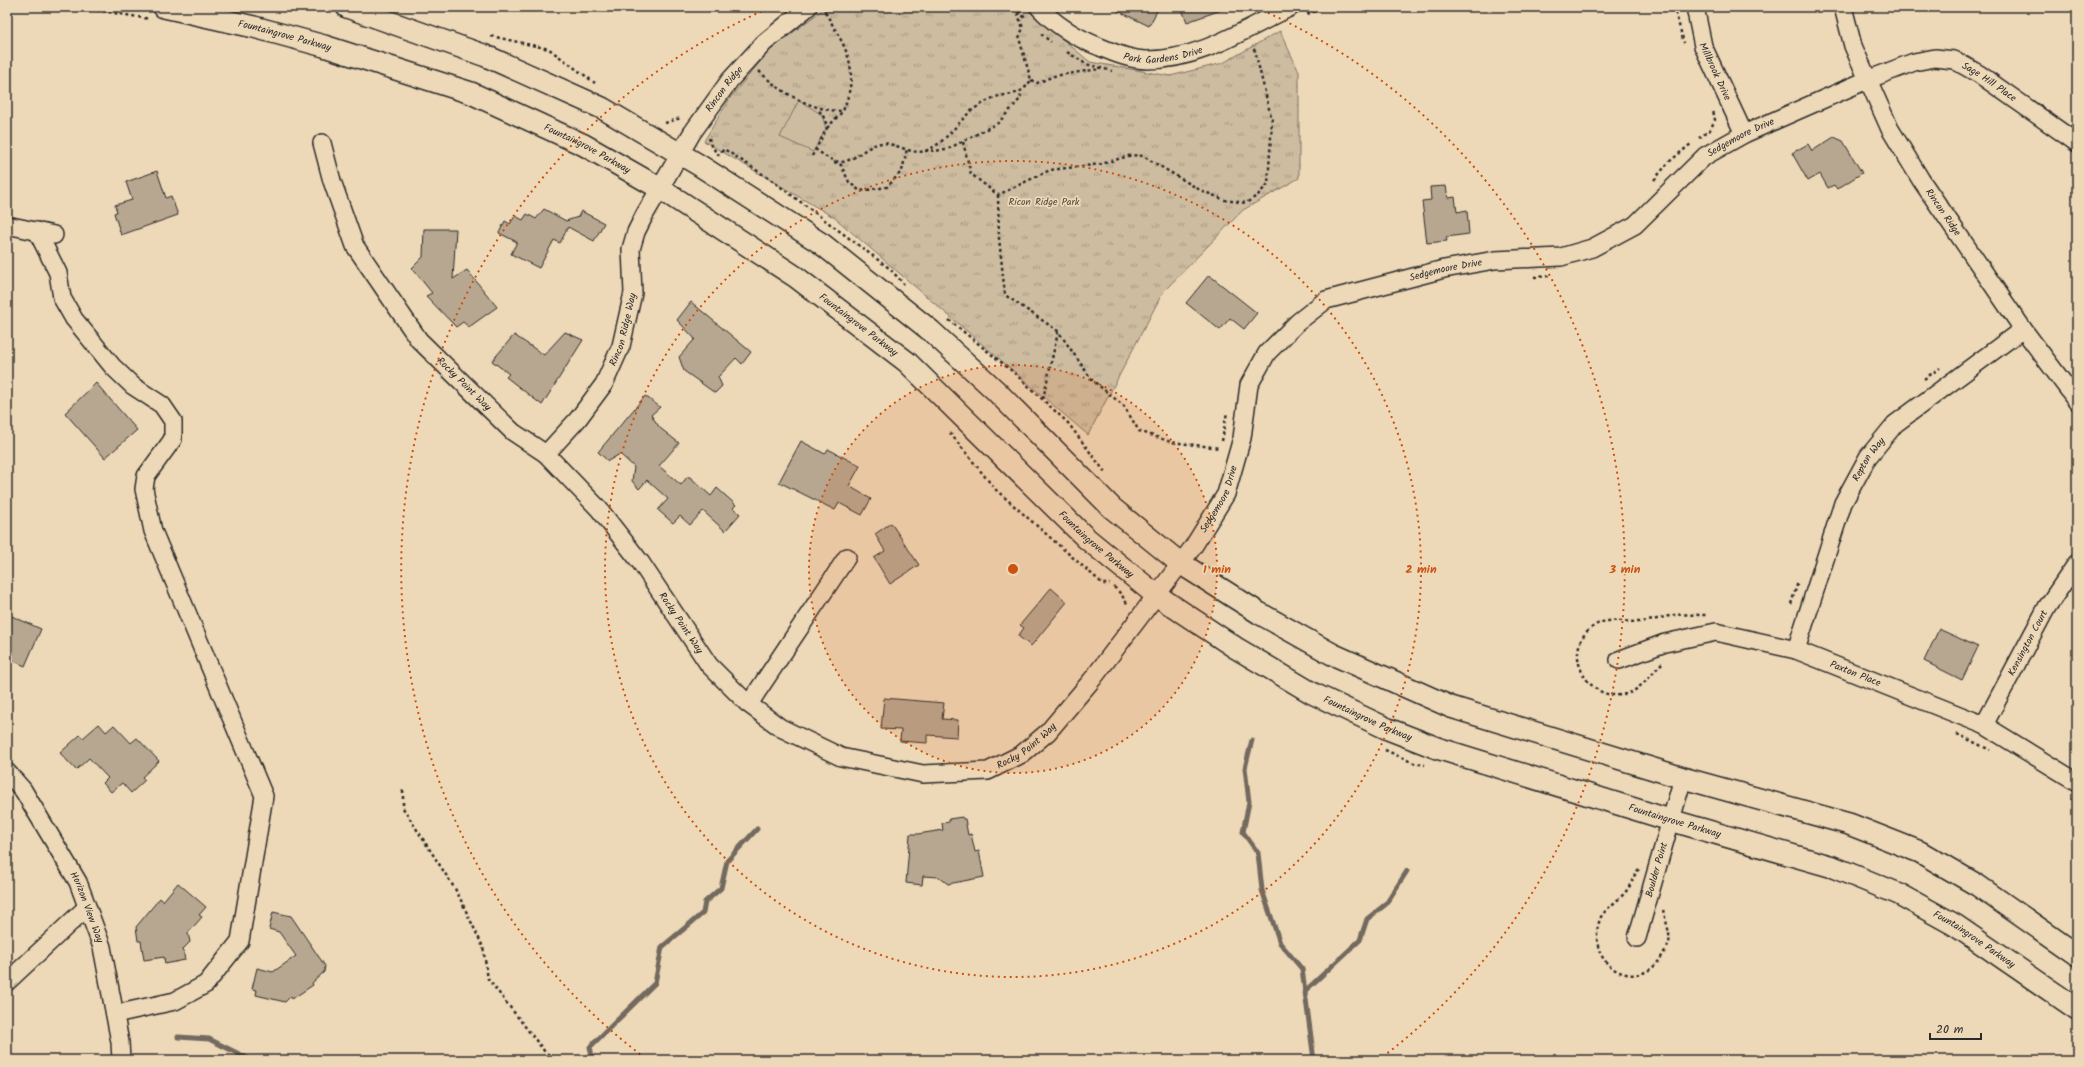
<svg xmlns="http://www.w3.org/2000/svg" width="2084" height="1067" font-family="Kalam,sans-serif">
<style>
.park{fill:url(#park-tufts);stroke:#7c7466}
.pitch{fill:#cebca0;stroke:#7c7466}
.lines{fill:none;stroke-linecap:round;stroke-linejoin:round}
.stream{stroke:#72695e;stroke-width:5}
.building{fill:#b7a790;stroke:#2b2b2b}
.minor-casing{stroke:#2b2b2b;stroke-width:20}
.major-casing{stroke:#2b2b2b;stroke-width:24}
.path{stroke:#2b2b2b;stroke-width:2.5;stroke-dasharray:3 3;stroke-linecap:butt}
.minor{stroke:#edd8b7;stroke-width:17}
.major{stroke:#edd8b7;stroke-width:21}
.ring{fill:none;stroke:#cc5211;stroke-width:2;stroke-dasharray:2 4}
.labels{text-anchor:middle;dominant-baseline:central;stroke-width:3.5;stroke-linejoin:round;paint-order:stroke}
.street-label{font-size:10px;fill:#2b2b2b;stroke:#edd8b7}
.park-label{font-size:10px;fill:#4c4842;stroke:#edd8b7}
.centre{fill:#cc5211;stroke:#edd8b7;stroke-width:2}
.ring-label{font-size:12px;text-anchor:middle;font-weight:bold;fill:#cc5211;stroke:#edd8b7;stroke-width:3.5;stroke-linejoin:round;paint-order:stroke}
</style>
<defs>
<pattern id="park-tufts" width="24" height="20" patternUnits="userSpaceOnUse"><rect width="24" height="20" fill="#cebca0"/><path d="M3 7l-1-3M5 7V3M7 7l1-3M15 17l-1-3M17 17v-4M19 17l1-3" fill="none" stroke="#a79983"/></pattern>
</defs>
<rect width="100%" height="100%" fill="#edd8b7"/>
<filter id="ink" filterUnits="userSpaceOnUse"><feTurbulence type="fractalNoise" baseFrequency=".025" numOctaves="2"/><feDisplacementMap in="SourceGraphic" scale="8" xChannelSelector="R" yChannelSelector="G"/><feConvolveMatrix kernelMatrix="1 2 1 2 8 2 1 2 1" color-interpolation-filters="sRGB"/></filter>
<g filter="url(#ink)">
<path class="park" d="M826,7H1024L1090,62L1170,76L1223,63L1280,31L1299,72V178L1243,210L1163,292L1088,435L835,218L704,141L730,98L769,51Z"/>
<path class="pitch" d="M799,100L822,115L826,129L813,152L780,137Z"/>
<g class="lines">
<path class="stream" d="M1252,740L1245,768L1249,802L1243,832L1258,853L1262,890L1280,943L1302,969L1314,1060
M1305,991L1360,940L1367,919L1386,904L1407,871
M178,1037L209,1039L251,1060
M593,1060L590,1047L655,983L662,947L703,913L705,902L721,888L727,861L757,829"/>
</g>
<path class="building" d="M1110,7H1159L1149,26Z
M1181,7H1224V9L1187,22Z
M1834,137L1843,141L1862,173L1837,189L1834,185L1828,188L1820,174L1808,181L1792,153L1808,144L1812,151Z
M157,171L166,198L171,196L178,215L121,235L114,213L117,212L115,205L132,200L126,182Z
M1446,186L1448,198L1455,197L1457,212L1467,210L1469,234L1446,237L1447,241L1427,243L1422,201L1431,200L1430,187Z
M544,209L566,221L578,217L581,211L604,223L594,241L568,227L560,243L554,240L539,268L511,254L517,242L499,233L505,221L510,224L515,216L523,220L527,214L536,219Z
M424,229H456L453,279L467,270L497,307L469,327L463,322L456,327L426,296L432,293L412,268L423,257Z
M1209,275L1257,313L1244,329L1230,318L1220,330L1186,303Z
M691,302L751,352L742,364L736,358L718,377L722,386L715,393L684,371L679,357L695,339L677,320Z
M565,332L583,340L542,405L506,377L509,374L492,361L514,335L544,355Z
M96,383L137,430L105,458L65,413Z
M645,396L660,407L651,415L660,428L679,443L659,466L681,485L687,477H690L711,496L717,488L736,505L733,508L740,514L725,531L703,511L690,525L680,516L673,523L658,510L668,499L647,480L639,489L632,481L634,467L620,454L608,461L598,452Z
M801,441L825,454L828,449L860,466L849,486L871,499L862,515L839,503L835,510L779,482Z
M891,523L919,565L890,584L874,558L885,551L875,534Z
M1051,588L1067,602L1031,646L1018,636L1024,628L1020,625Z
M7,614L41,629L25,666L7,658Z
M1939,629L1978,647L1962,680L1924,661Z
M884,698L944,703L942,719L958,720L957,737L927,735V743L900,741L901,730L881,729Z
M99,724L106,732L114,725L131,743L137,738L159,761L142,777L145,780L131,793L122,783L111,792L103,783L108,778L89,758L76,770L60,753L80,735L83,738Z
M962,817L963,819H965L968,835L971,834L975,852L979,851L984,877L948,884L939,877L923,876L922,885L906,883L910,834H918L943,830L942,823L949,822V819Z
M178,883L206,907L199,915L202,917L188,933L190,942L183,949L185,960L165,964L164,957L144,960L141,941H138L136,927L160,898L163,901Z
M273,912L291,916L325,966L324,972L312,983L313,985L292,999L291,996L285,1002L256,995L257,990L252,989L257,968L273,972L296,956L279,932L269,929Z"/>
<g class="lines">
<defs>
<g id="minor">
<path id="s1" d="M1039,7C1055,25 1077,38 1100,47C1114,53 1131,60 1147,60C1200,60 1245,29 1291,7"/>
<path id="s2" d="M1695,7L1703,46L1744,134"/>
<path id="s3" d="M1843,7L1853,46L1890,129L1921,180L2023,329L2077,401"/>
<path id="s4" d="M322,143L332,181L355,246L419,340L513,432L546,454L599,509L641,563L709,665L747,703L781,728L841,757L923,774L988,771L1022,754L1048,732L1091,681L1193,547L1226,494L1242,438L1249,385L1267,353L1298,322L1326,300L1444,269L1495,260L1561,257L1592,248L1635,225L1705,156L1744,134L1867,80L1914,62L1935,58L1954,60L1979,74L2077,143"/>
<path d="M7,225L54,235"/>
<path d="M37,231L58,273L62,298L74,319L113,367L133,386L162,405L173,421V439L146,476L144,489L153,531L264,796L240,941L206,984L175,1001L115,1014"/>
<path id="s5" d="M546,454L578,419L604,384L621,346L633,293L631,249L636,232L645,214L692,133L730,80L764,43L808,7"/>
<path id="s6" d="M1796,650L1843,503L1868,457L1895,424L2023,329"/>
<path id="s7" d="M1619,660L1665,643L1716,632L1796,650L1984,725L2077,782"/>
<path d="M749,704L847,557"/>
<path id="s8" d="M1984,725L2047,607L2077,563"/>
<path id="s9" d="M7,772L23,790L78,882L102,947L120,1042L121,1060"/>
<path id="s10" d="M1637,938L1683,778"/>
<path d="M7,982L87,907"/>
</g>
<g id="major">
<path id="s11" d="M164,7L254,27L324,46L471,93L584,145L661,189L796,277L907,362L1086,538L1156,595L1236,648L1312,693L1388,729L1437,748L1670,820L1833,867L1899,894L1955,925L2077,1009"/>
<path d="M347,7L486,56L602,108L699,165L822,244L931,331L995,390L1112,508L1180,563L1259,613L1332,654L1451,707L1683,778L1849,824L1920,852L1977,885L2077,955"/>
</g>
</defs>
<use href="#minor" class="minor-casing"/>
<use href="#major" class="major-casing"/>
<path class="path" d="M79,7L150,19
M1014,7L1025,18
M1674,7L1684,43
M824,12L830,7
M1307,14L1327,7
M1041,34L1051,42
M491,36L549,49L595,83
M1067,52L1086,64L1112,71
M759,71C781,93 812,111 843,111C861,66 846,49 824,10
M1031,80L1037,83L1054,76L1099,69
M665,123L681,118
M827,128L843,111
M709,138L711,146L719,155L724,149L770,179L889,268L904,284
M1699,138L1710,130L1715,120L1713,110
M963,142L971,174L998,195L1050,170L1101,164L1132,155L1143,156L1200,190L1225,200L1246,203L1258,195L1268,184L1272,121L1255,51L1252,46
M815,149C824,155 831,162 842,162C857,160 868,143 884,143C897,144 912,155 925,151C943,145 956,125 969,113C974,108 981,105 987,101C1005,90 1018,101 1031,80L1019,38L1023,28L1017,12
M925,151L946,150L998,123L1021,98L1020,93
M812,156L827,128L825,119L818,109
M834,162L841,165L849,182L860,191L887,187L902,171L907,149
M1654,180L1669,162L1692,143
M998,195L999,238L1005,295L1058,331L1092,380L1124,406L1139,431L1171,442L1220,448
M1534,277L1549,276
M949,320L1012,371L1068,423L1105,472
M1924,379L1940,368
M1043,399L1058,332
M950,433L995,489L1103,584H1110
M1222,441L1227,412
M1114,587L1121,594L1128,605
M1791,604L1798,582
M1662,663C1652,673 1642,688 1629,693C1588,707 1558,649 1594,626C1609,616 1624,623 1641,622C1652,621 1663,617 1674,615C1684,614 1696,615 1707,615
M1957,734L1990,750
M1385,750L1414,763L1425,765
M403,790V808L457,892L483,947L488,979L545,1052L558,1060
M2072,798L2077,802
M1639,869C1633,875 1632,884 1627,890C1621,899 1603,910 1600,919C1583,969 1642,996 1663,954C1665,951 1668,946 1669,943C1671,934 1665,919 1663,910"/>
<use href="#minor" class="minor"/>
<use href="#major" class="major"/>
</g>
</g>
<circle cx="1013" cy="569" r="204" fill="#cc5211" fill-opacity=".12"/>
<g class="ring">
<circle cx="1013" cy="569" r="204"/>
<circle cx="1013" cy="569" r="408"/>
<path d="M645 1058A612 612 0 0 1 769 8M1257 8A612 612 0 0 1 1381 1058"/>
</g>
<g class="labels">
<g class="street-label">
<text stroke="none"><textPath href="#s11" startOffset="124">Fountaingrove Parkway</textPath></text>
<text stroke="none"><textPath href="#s1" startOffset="139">Park Gardens Drive</textPath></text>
<text stroke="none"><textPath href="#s2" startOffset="68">Millbrook Drive</textPath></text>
<text stroke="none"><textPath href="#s4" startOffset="2300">Sage Hill Place</textPath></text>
<text stroke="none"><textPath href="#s5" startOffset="417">Rincon Ridge</textPath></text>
<text stroke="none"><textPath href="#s4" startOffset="2029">Sedgemoore Drive</textPath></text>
<text stroke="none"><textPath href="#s11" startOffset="448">Fountaingrove Parkway</textPath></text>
<text stroke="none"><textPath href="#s3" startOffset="230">Rincon Ridge</textPath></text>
<text stroke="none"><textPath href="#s4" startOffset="1693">Sedgemoore Drive</textPath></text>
<text stroke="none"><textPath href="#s11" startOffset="772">Fountaingrove Parkway</textPath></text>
<text stroke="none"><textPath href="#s5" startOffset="149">Rincon Ridge Way</textPath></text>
<text stroke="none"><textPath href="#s4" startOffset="285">Rocky Point Way</textPath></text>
<text stroke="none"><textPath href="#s6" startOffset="205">Repton Way</textPath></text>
<text stroke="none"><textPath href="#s4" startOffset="1334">Sedgemoore Drive</textPath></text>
<text stroke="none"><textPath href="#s11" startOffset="1096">Fountaingrove Parkway</textPath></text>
<text stroke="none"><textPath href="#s4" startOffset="610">Rocky Point Way</textPath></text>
<text stroke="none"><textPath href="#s8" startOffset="93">Kensington Court</textPath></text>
<text stroke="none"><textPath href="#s7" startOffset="247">Paxton Place</textPath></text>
<text stroke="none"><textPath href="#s11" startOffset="1420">Fountaingrove Parkway</textPath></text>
<text stroke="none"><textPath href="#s4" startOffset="1018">Rocky Point Way</textPath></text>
<text stroke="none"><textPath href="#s11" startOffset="1744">Fountaingrove Parkway</textPath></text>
<text stroke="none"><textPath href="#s10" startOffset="71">Boulder Point</textPath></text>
<text stroke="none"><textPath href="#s9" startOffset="158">Horizon View Way</textPath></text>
<text stroke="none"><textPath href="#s11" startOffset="2068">Fountaingrove Parkway</textPath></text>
</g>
<g class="park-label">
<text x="1044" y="202">Ricon Ridge Park</text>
</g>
</g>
<circle cx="1013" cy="569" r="6" class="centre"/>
<g class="ring-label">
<text x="1217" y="573">1 min</text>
<text x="1421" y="573">2 min</text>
<text x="1625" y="573">3 min</text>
</g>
<rect width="2084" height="1067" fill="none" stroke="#edd8b7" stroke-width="24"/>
<rect x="12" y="12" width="2060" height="1043" fill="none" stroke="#2b2b2b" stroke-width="1.5" filter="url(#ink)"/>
<path d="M1930 1033v6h51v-6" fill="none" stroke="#2b2b2b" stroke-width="2"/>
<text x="1936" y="1033" font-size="12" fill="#2b2b2b" stroke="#edd8b7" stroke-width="3" paint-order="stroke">20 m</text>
</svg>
